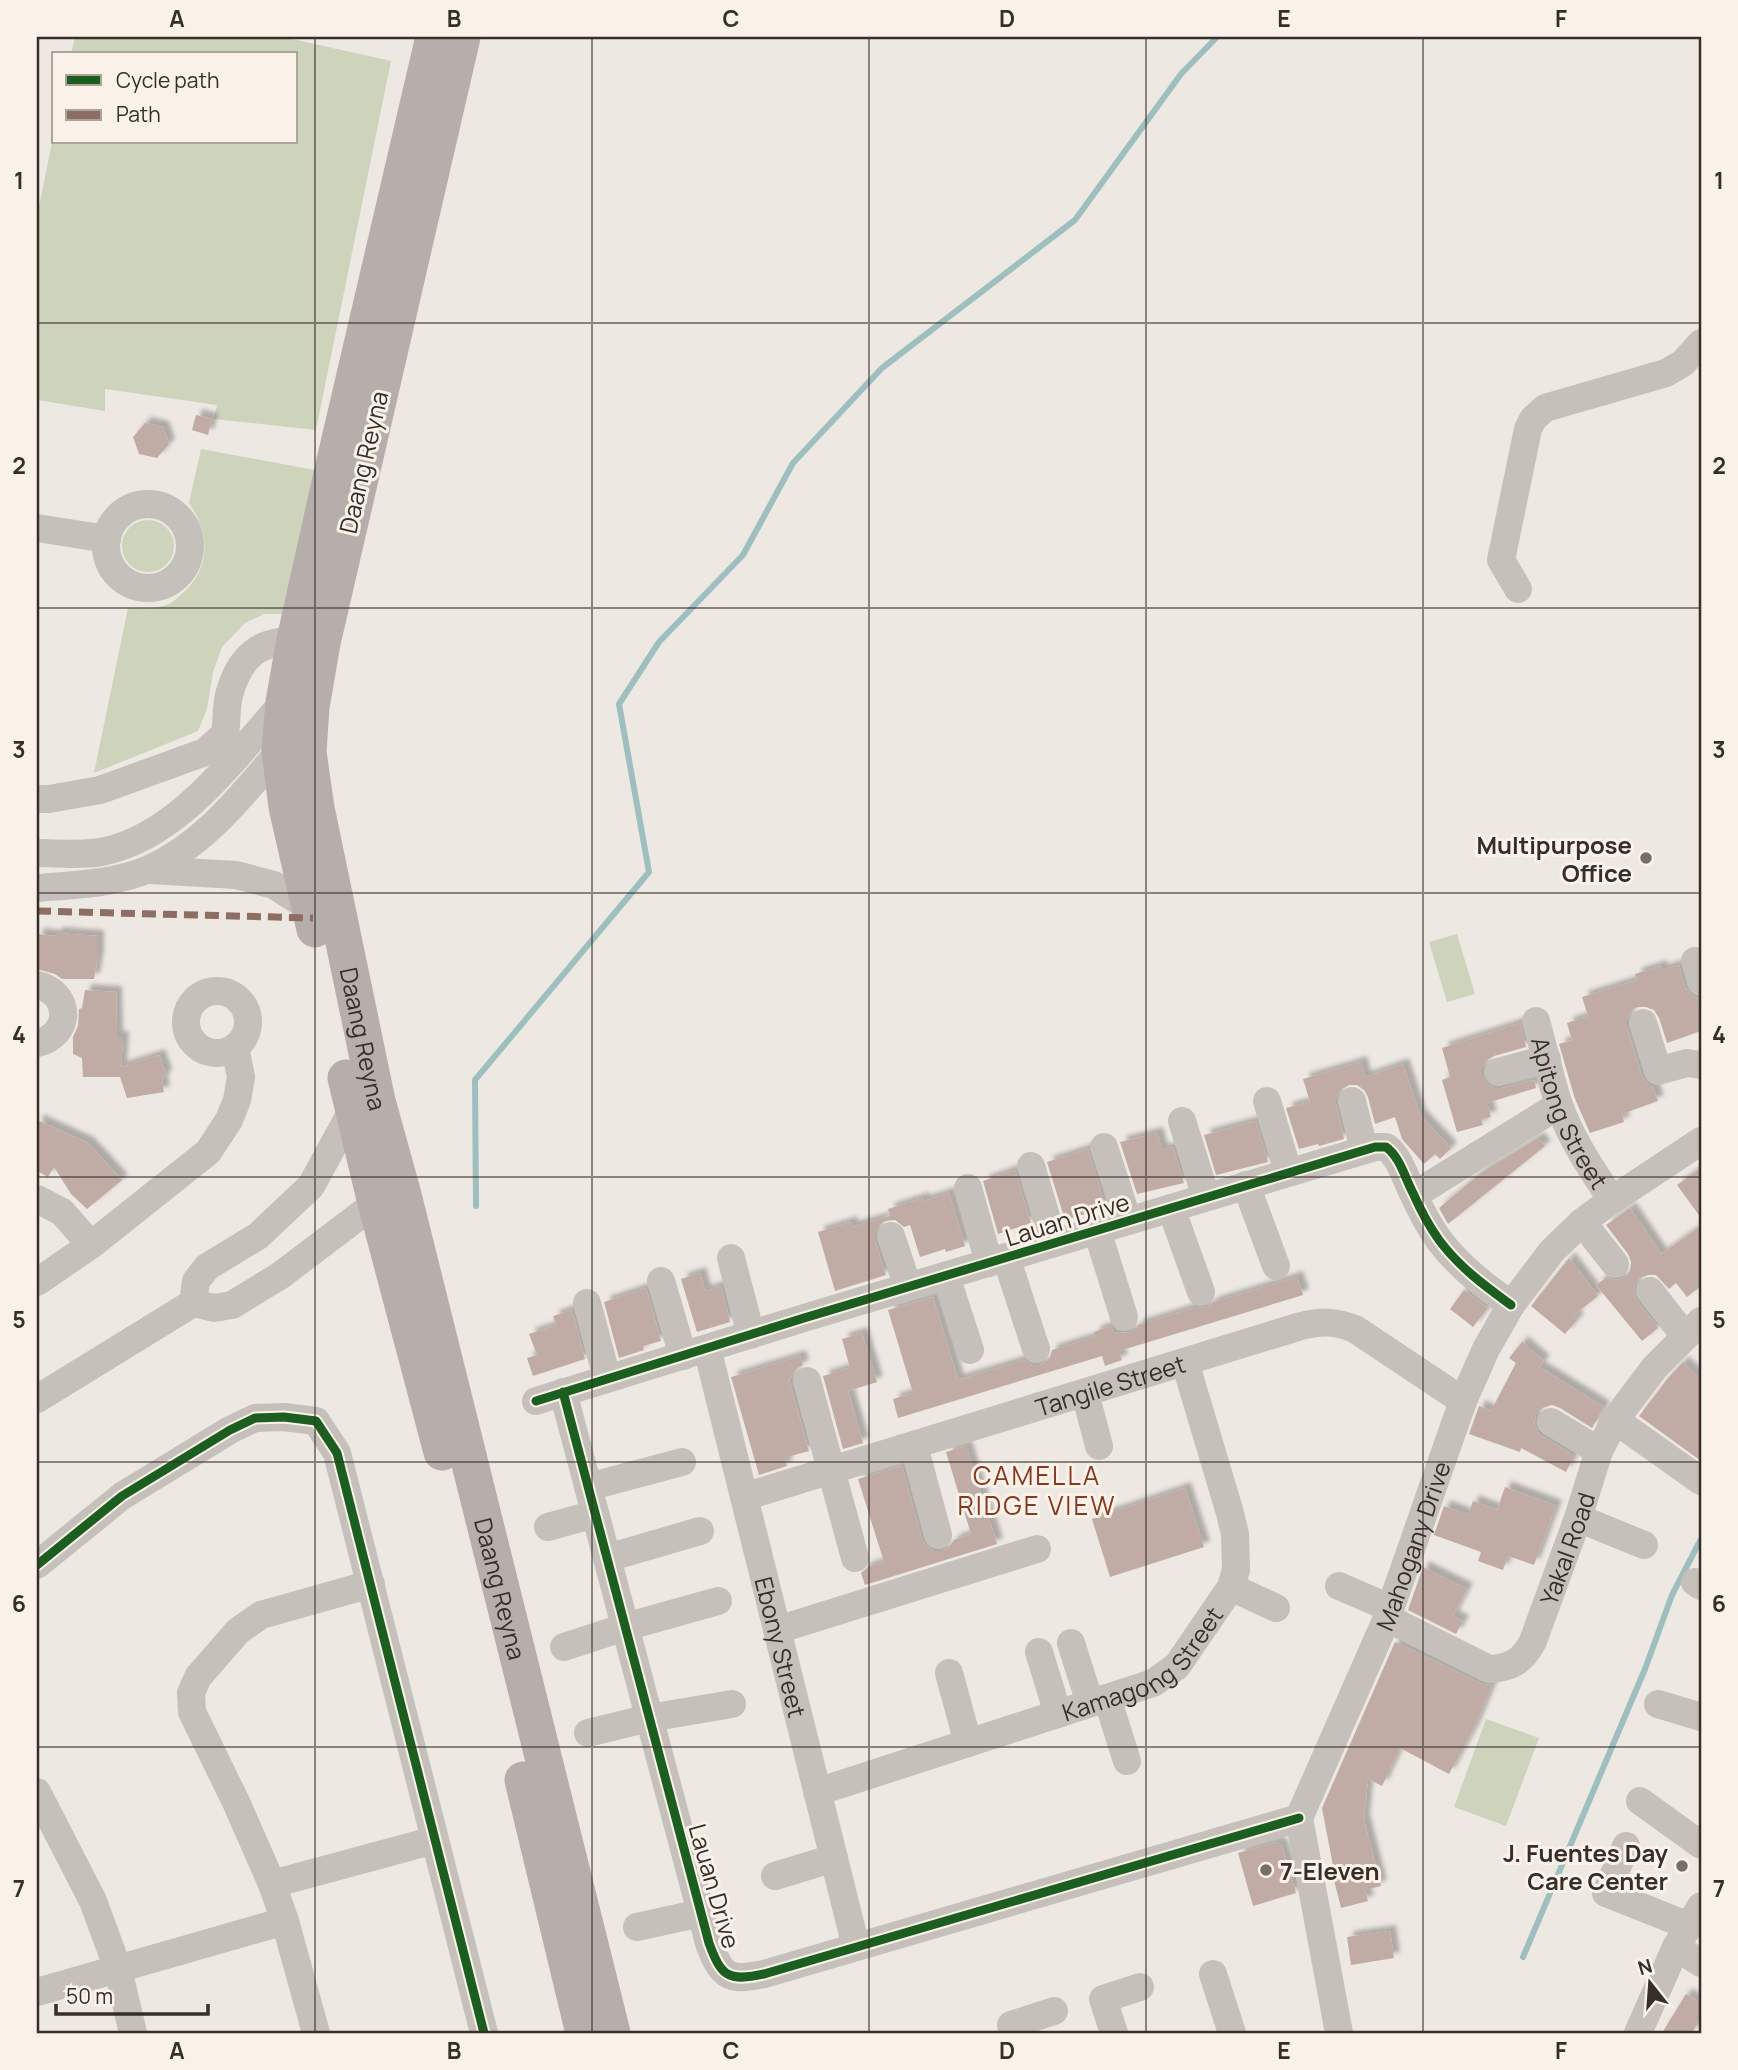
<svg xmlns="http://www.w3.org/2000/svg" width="1738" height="2070" font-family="Manrope,sans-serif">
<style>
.green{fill:#ced3bc}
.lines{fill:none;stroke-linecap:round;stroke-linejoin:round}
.stream{stroke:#9ebfbe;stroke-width:6}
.building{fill:#c0aca4;filter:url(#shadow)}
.minor{stroke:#c6c0bb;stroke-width:28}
.major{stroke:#b5aeaa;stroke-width:37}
.quiet{stroke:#8d6e63;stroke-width:7;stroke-dasharray:14 7;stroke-linecap:butt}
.cycleway-casing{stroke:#faf2e9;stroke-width:13}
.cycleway{stroke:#1b5e20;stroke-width:9}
.grid{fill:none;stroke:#372d29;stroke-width:2;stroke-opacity:0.55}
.poi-dot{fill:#776e6a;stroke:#faf2e9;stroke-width:2.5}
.labels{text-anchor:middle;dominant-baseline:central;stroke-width:6;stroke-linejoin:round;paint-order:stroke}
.street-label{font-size:24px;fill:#372d29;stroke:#faf2e9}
.poi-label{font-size:24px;font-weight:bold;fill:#372d29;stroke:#faf2e9;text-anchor:end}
.neighbourhood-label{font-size:26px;letter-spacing:2px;fill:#863922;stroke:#faf2e9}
.neatline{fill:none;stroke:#372d29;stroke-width:2.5}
.grid-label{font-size:23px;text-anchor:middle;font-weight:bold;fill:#372d29}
</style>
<defs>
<filter id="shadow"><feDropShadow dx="6" dy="-6" stdDeviation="2" flood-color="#0004"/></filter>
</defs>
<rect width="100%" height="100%" fill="#ede8e2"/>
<path class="green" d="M75,37H283L391,61L316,430L214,419L217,405L105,389V411L37,400V216L54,133V142H296V54H71Z
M201,449L315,470L283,614H264L245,623L222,647L213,672L207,709L198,731L94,773L128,608C141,609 159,609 171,603C175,601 180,595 184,592C211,567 210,533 189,503Z
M122 546a26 26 0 1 1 52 0a26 26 0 1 1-52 0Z
M1457,934L1475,994L1447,1002L1429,942Z
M1486,1719L1539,1738L1506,1826L1454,1807Z"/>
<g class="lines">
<path class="stream" d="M476,1206L475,1080L649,872L619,704L659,642L743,555L793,463L882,368L1075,220L1181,74L1217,37
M1523,1957L1645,1669L1672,1595L1701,1539"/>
</g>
<path class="building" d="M196,415L212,419L208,435L192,430Z
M145,423L163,427L169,444L157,458L139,454L133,437Z
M56,933L98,936V956L94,979H62L55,974L37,969V934L56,936Z
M1679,965L1685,987L1690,994L1697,998L1701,1011V1031L1667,1043L1659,1018L1654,1010L1646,1007H1637L1631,1011L1627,1019V1028L1642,1076L1646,1083L1653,1087L1658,1101L1622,1114L1624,1122L1590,1133L1575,1099L1559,1044L1572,1040L1567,1023L1588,1016L1582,997L1637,980L1635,974L1661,966L1662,970Z
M85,990L116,992L117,1037H123L121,1067L159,1055L166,1074L162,1081L164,1092L127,1098L120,1077H83L82,1058L73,1054V1037L78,1026L79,1009L82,1008Z
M1520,1023L1526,1047L1494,1056L1487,1060L1482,1067V1076L1486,1083L1494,1088H1502L1534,1080L1536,1088L1487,1103L1491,1117L1481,1119L1483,1125L1457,1132L1442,1080L1450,1077L1442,1048Z
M1361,1062L1365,1077L1403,1064L1420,1115L1451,1148L1440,1159L1435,1154L1424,1164L1402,1139L1395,1117L1375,1124L1368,1097L1364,1090L1357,1085H1349L1340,1090L1336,1097V1105L1344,1139L1319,1146L1318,1144L1299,1149L1286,1108L1310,1102L1303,1079Z
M37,1120L88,1143L122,1180L87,1209L71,1194L54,1167L48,1177L37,1171Z
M1256,1121L1268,1162L1216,1175L1204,1135Z
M1157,1133L1162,1150L1173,1147L1184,1183L1137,1194L1120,1142Z
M1538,1138L1545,1146L1448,1224L1439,1208L1482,1172Z
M1088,1149L1106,1208L1065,1220L1047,1162Z
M1701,1168V1218L1677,1185Z
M1015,1170L1031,1223L998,1234L983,1181Z
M949,1193L965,1246L946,1252L945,1249L920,1257L910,1225L904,1227L895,1220L885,1221L878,1226L875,1233V1241L886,1275L835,1291L818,1232L851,1222L852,1227L890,1216L888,1209L923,1198L924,1201Z
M1630,1208L1661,1254L1701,1226V1286L1687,1297L1676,1283L1669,1289L1656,1275H1648L1640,1278L1635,1284L1634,1293L1637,1301L1658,1328L1642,1341L1596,1285L1606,1278L1618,1280L1625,1277L1630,1271L1631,1262L1628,1254L1606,1225Z
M1569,1258L1598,1296L1574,1315L1578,1319L1565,1334L1531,1306Z
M700,1273L705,1291L721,1286L730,1322L697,1332L681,1279Z
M1297,1277L1303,1295L1119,1351L1122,1360L1105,1366L1102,1356L898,1418L893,1399L913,1393L888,1310L933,1297L958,1380L1024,1360L1032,1365H1040L1049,1360L1052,1350L1095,1337L1094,1332L1111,1326L1113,1332L1128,1333L1136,1329L1138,1325L1196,1307L1206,1308L1214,1302Z
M646,1288L661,1341L643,1346L644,1350L619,1358L604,1302Z
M1464,1290L1488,1308L1473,1327L1450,1309Z
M572,1310L585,1359L533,1376L527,1358L537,1355L529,1334L556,1325L553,1316Z
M862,1333L877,1382L848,1391L863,1443L843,1449L823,1376L850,1368L842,1339Z
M1522,1342L1544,1361L1539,1367L1604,1407L1592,1428L1560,1408L1552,1405L1542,1408L1536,1414L1534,1422L1537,1431L1542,1436L1574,1456L1566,1472L1521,1448L1520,1452L1469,1434L1479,1406L1491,1411L1516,1363L1509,1358Z
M800,1356L803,1365L795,1370L789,1380L809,1451L784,1458L787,1466L759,1475L731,1377Z
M1683,1362L1701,1380V1461L1639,1416L1668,1378Z
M966,1446L997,1544L865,1585L861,1573L868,1567L884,1562L858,1479L902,1466L922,1540L927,1547L933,1551H943L950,1546L954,1540L971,1534L946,1452Z
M1505,1487L1556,1506L1534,1565L1508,1556L1503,1570L1478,1561L1481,1552L1434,1535L1444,1506L1468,1515L1473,1501L1497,1510Z
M1185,1488L1204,1547L1110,1577L1092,1519Z
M1423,1567L1467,1589L1453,1616L1463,1621L1456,1634L1408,1610Z
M1395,1642L1482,1684L1492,1685L1474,1728L1449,1774L1400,1748L1382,1786L1368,1779L1364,1820L1381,1886L1365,1890L1368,1901L1341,1908L1332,1872L1334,1871L1322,1808Z
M1277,1842L1282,1846L1296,1893L1253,1906L1238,1853Z
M1390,1931L1394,1958L1351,1965L1347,1937Z
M1686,1994L1701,2003V2018L1692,2033H1662Z"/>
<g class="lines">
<g class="minor">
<circle cx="148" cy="546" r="42"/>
<path d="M37,528L107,539"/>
<path d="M1518,589L1501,560L1528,429L1533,419L1545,408L1666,373L1683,363L1701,343"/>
<path d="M37,799H49L100,790L205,752L225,734C227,722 226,707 229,695C241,650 267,636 312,642"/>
<path d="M37,853C59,853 84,856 106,851C181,834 235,756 284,702L291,704"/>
<path d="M150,870L236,875L274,885L311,909"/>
<path d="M37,888C74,885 114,884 149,869C204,845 242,795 280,751H293"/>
<path d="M1695,961L1701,982"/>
<path d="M37,985C72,993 72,1035 37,1043"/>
<circle cx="217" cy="1022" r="31"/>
<path id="s1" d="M1536,1021C1544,1049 1550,1078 1559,1105C1571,1139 1592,1170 1612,1200"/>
<path d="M1643,1023L1658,1071L1687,1063L1701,1065"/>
<path d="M1498,1072L1547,1059"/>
<path d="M1267,1101L1288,1172"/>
<path d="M1352,1101L1364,1149"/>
<path d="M1182,1121L1206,1197"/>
<path d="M1104,1147L1128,1221"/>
<path d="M1031,1166L1054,1243"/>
<path d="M1246,1185L1276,1266"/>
<path d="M968,1188L989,1263"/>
<path d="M1414,1195L1559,1105"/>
<path d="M37,1199L62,1212L91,1245"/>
<path d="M1171,1208L1201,1292"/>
<path d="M1582,1222L1615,1264"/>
<path d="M1097,1230L1124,1317"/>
<path d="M891,1236L908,1287"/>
<path d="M1006,1257L1036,1349"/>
<path d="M731,1258L751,1335"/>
<path d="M946,1276L970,1350"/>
<path d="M661,1281L683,1356"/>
<path d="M37,1282L91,1245L208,1152L229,1120L237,1100L241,1077L235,1047"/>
<path d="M1650,1291L1685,1336"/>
<path d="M193,1303L196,1281L207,1267L258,1236L311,1186L353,1109L363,1105"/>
<path d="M587,1303L607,1378"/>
<path id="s2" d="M707,1348L856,1947"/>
<path d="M807,1381L855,1558"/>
<path d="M563,1392L709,1943C721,1976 728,1982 764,1974L1299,1818"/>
<path d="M1085,1393L1099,1446"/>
<path d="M37,1399L193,1303L214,1308L232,1305L281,1275L376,1203L392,1198"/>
<path d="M536,1401L804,1318L1375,1147H1386C1400,1157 1405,1178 1413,1193C1420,1209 1429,1226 1439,1240C1459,1267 1485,1286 1511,1305"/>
<path d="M1615,1420L1701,1481"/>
<path d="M1551,1422L1599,1451"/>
<path d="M914,1446L938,1535"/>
<path d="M588,1487L682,1462"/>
<path id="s3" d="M744,1497L1301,1326C1321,1321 1335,1321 1355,1329L1463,1401"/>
<path d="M1578,1518L1644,1545"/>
<path d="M548,1527L595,1514"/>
<path d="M607,1558L700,1531"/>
<path d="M37,1565L122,1496L230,1430L255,1418L284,1417L316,1421L337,1453L484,2033"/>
<path d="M1695,1582L1701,1586"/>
<path d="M1339,1586L1390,1608"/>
<path d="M1231,1587L1276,1608"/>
<path id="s4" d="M1387,1618L1489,1669C1511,1668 1523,1661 1533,1641L1578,1518L1599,1451L1615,1420L1655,1367L1701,1321"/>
<path d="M777,1630L1037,1549"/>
<path d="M1071,1643L1090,1703"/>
<path d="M564,1647L625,1627L718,1601"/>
<path d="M1039,1652L1058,1714"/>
<path d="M949,1673L968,1743"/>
<path d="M1107,1698L1127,1761"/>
<path d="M1658,1704L1701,1717"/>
<path d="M588,1733L649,1718L732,1704"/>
<path d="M37,1792L93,1901L118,1969L133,2033"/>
<path id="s5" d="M817,1792L1153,1683L1177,1666L1231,1587L1236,1570L1235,1534L1230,1513L1185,1362"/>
<path d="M1640,1801L1701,1845"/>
<path d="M1626,1846L1606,1893L1689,1926"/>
<path d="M775,1876L834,1858"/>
<path d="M272,1884L435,1840"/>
<path d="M637,1927L701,1913"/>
<path d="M1676,1947L1701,1963"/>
<path d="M1213,1974L1232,2033"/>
<path d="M37,1992L285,1921"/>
<path d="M316,2033L285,1921L272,1884L236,1802L192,1712L191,1693L198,1677L238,1631L261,1615L371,1584"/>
<path d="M1013,2033L1011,2025L1054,2011"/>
<path d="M1114,2033L1103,1999L1140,1987"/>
<path id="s6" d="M1339,2033L1299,1818L1387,1618L1463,1401L1486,1349L1511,1305L1552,1251L1582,1222L1612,1200L1701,1141"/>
<path d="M1638,2033L1676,1947L1701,1906"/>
</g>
<g class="major">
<path id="s7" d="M462,37L322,643L311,707L308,752L316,808L377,1101L403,1195L612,2033"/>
<path d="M315,929L287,807L280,751L284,702L295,640L334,465L434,37"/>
<path d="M346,1078L376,1203L442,1452"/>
<path d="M523,1780L584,2033"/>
</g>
<path class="quiet" d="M37,911L313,918"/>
<defs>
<path id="cycleway" d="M563,1392L709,1943C721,1976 728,1982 764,1974L1299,1818
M536,1401L804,1318L1375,1147H1386C1400,1157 1405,1178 1413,1193C1420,1209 1429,1226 1439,1240C1459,1267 1485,1286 1511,1305
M37,1565L122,1496L230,1430L255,1418L284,1417L316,1421L337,1453L484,2033"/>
</defs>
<use href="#cycleway" class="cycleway-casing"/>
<use href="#cycleway" class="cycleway"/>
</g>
<path class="grid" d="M315,37V2033M592,37V2033M869,37V2033M1146,37V2033M1423,37V2033M37,323H1701M37,608H1701M37,893H1701M37,1177H1701M37,1462H1701M37,1747H1701"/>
<g class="poi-dot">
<circle cx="1646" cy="858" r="7"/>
<circle cx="1682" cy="1866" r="7"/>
<circle cx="1266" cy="1870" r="7"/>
</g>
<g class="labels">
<g class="street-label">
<text transform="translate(363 462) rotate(-77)">Daang Reyna</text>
<text stroke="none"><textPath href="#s7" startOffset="1024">Daang Reyna</textPath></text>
<text stroke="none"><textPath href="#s1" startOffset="98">Apitong Street</textPath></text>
<text transform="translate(1067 1219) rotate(-17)">Lauan Drive</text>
<text stroke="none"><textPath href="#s3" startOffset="383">Tangile Street</textPath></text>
<text stroke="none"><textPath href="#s6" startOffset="514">Mahogany Drive</textPath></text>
<text stroke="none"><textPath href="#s4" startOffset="268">Yakal Road</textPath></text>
<text stroke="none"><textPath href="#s7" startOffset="1591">Daang Reyna</textPath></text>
<text stroke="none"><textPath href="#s2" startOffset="308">Ebony Street</textPath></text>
<text stroke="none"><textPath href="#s5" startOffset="355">Kamagong Street</textPath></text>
<text transform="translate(715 1886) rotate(74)">Lauan Drive</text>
</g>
<g class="poi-label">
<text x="1632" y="844">Multipurpose<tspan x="1632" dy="28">Office</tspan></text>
<text x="1668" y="1852">J. Fuentes Day<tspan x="1668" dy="28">Care Center</tspan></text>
<text x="1280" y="1870" text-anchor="start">7-Eleven</text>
</g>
<g class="neighbourhood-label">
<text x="1037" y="1475">CAMELLA<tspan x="1037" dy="30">RIDGE VIEW</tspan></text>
</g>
</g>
<rect width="1738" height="2070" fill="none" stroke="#faf2e9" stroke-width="77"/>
<rect x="52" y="52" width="245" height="91" fill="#faf2e9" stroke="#aca39c" stroke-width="2"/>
<rect x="66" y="75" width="35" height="10" fill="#1b5e20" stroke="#aca39c" stroke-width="2"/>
<text x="116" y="88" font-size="21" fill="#372d29">Cycle path</text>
<rect x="66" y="110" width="35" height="10" fill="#8d6e63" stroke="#aca39c" stroke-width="2"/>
<text x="116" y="122" font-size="21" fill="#372d29">Path</text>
<g transform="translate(1650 1983) rotate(343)" stroke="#faf2e9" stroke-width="5" paint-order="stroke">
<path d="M0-5L12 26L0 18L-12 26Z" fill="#372d29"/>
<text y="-10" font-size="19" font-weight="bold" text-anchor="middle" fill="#372d29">N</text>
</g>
<path d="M56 2004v10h152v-10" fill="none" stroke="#372d29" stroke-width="3.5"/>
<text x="66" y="2004" font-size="21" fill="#372d29" stroke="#faf2e9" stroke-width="5" paint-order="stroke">50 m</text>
<rect x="38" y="38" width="1662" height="1994" class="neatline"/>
<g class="grid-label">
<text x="177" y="27">A</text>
<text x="454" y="27">B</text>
<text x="731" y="27">C</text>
<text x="1007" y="27">D</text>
<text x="1284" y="27">E</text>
<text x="1561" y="27">F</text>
<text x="19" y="189">1</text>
<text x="1719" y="189">1</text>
<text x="19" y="474">2</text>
<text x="1719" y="474">2</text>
<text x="19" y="758">3</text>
<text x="1719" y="758">3</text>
<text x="19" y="1043">4</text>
<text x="1719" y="1043">4</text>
<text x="19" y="1328">5</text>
<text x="1719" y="1328">5</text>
<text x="19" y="1612">6</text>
<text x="1719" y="1612">6</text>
<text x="19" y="1897">7</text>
<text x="1719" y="1897">7</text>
<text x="177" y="2059">A</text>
<text x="454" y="2059">B</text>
<text x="731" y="2059">C</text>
<text x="1007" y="2059">D</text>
<text x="1284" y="2059">E</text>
<text x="1561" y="2059">F</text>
</g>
</svg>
